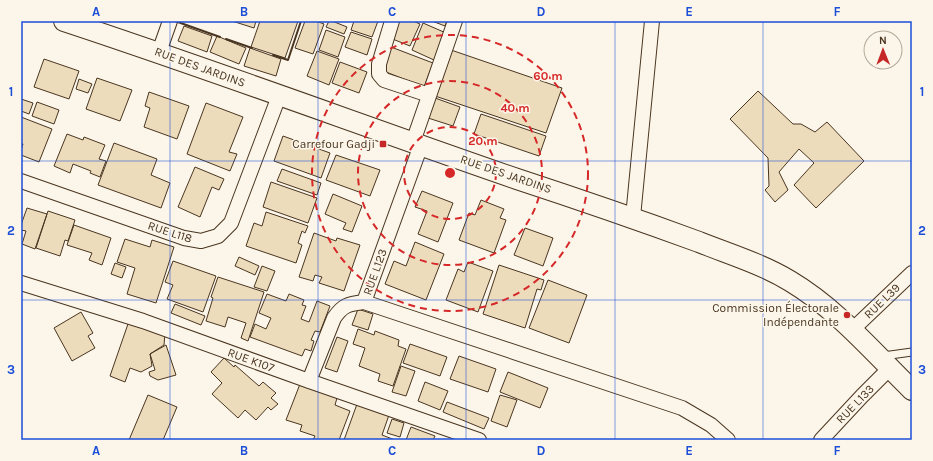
<svg xmlns="http://www.w3.org/2000/svg" width="933" height="461" font-family="Karla,sans-serif">
<style>
.building{fill:#ecdcbc;stroke:#4a3520}
.lines{fill:none;stroke-linecap:round;stroke-linejoin:round}
.lane-casing{stroke:#4a3520;stroke-width:9}
.street-casing{stroke:#4a3520;stroke-width:16}
.secondary-casing{stroke:#4a3520;stroke-width:22}
.lane{stroke:#fbf6e9;stroke-width:7}
.street{stroke:#fbf6e9;stroke-width:14}
.secondary{stroke:#fbf6e9;stroke-width:20}
.wall{stroke:#4a3520;stroke-width:2}
.grid{fill:none;stroke:#1d4ed8;stroke-width:1;stroke-opacity:0.55}
.ring{fill:none;stroke:#d62828;stroke-width:2;stroke-dasharray:7 5}
.poi-dot{fill:#c62828;stroke:#fbf6e9;stroke-width:1.5}
.labels{text-anchor:middle;dominant-baseline:central;stroke-width:3;stroke-linejoin:round;paint-order:stroke}
.street-label{font-size:12px;fill:#4a3520;stroke:#fbf6e9}
.poi-label{font-size:12px;fill:#4a3520;stroke:#fbf6e9;text-anchor:end}
.centre{fill:#d62828;stroke:#fbf6e9;stroke-width:2}
.ring-label{font-size:12px;text-anchor:middle;font-weight:bold;fill:#d62828;stroke:#fbf6e9;stroke-width:3;stroke-linejoin:round;paint-order:stroke}
.neatline{fill:none;stroke:#1d4ed8;stroke-width:1.5}
.grid-label{font-size:13px;text-anchor:middle;font-weight:bold;fill:#1d4ed8}
</style>
<rect width="100%" height="100%" fill="#fbf6e9"/>
<path class="building" d="M232,21H256L254,28Z
M260,21H298L285,58L251,47Z
M305,21H316L324,24L313,54L295,48Z
M329,21H332L347,27L344,34L326,27Z
M354,21H378L372,37L351,30Z
M398,21H413L420,24L410,46L390,38Z
M432,21H447L445,26Z
M423,23L446,33L434,60L412,50Z
M184,26L212,36L207,52L178,41Z
M326,30L345,37L338,57L319,50Z
M351,32L372,39L367,55L345,47Z
M217,36L246,48L239,64L210,52Z
M391,47L433,63L424,87L381,70Z
M250,48L281,59L276,76L244,66Z
M451,50L562,88L546,133L435,96Z
M317,51L339,59L329,85L307,76Z
M44,59L79,71L69,99L34,87Z
M340,62L367,72L359,93L332,83Z
M97,78L132,90L120,121L86,109Z
M79,79L92,84L88,93L76,89Z
M758,91L793,124H801L815,132L827,122L864,161L816,208L794,185L814,163L799,149L779,172L788,190L775,202L765,190L769,186L768,158L730,119Z
M149,92L189,106L177,139L144,127L150,108L145,106Z
M435,98L460,107L453,126L428,118Z
M21,99L33,103L29,114L21,111Z
M37,102L59,110L54,124L32,116Z
M206,103L243,117L229,152L237,154L230,171L187,154Z
M481,114L546,136L539,156L474,134Z
M21,117L52,129L39,162L21,155V150L23,144L21,143Z
M67,134L83,140L84,137L105,145L99,159L106,161L100,177L90,173L91,171L73,164L70,173L54,166Z
M283,136L330,153L321,178L274,161Z
M114,143L157,159L151,175L170,183L161,208L98,185Z
M336,155L380,170L370,196L326,180Z
M195,167L224,179L219,190L212,187L200,217L178,207Z
M282,169L321,183L317,195L277,181Z
M271,182L317,198L308,223L263,207Z
M422,191L453,203L438,242L418,234L427,211L415,207Z
M333,194L362,206L352,232L343,229L346,223L325,214Z
M481,200L504,209L500,218L506,220L494,253L459,240L469,213L475,215Z
M27,208L47,214L35,249L22,244L26,231L21,230V225Z
M48,211L75,220L68,241L65,240L60,256L36,248Z
M266,212L308,226L305,233L302,231L298,243L302,245L296,263L246,246L254,223L262,226Z
M74,225L111,238L102,265L89,260L92,253L67,245Z
M525,228L553,238L543,266L514,255Z
M314,233L336,241L337,238L360,245L344,291L319,283L322,277L315,275L313,281L299,277Z
M125,239L150,247L152,240L174,247L156,303L127,294L135,268L117,262Z
M415,242L444,254L426,300L385,284L394,261L406,266Z
M239,257L259,266L255,275L235,266Z
M173,261L216,276L203,312L167,299L173,285L165,282Z
M468,262L493,271L478,312L446,300L458,269L464,272Z
M115,263L126,267L122,278L111,274Z
M499,265L544,280L541,290L537,289L525,328L483,314Z
M262,266L275,271L267,291L254,287Z
M218,277L264,292L248,341L241,338L246,323L228,317L225,327L206,321L213,298L211,297Z
M548,280L587,295L569,343L529,328Z
M267,294L286,301L289,294L304,300L302,305L306,306L301,319L309,322L317,301L330,306L320,332L315,331L311,340L314,341L311,351L305,349L302,356L250,337L255,324L266,329L271,318L259,313Z
M175,304L205,316L201,325L171,313Z
M358,309L373,314L368,330L352,325Z
M81,312L93,333L88,336L95,348L72,361L54,328Z
M129,321L165,333L164,345L150,354L152,366L141,372L130,368L125,382L110,376Z
M358,329L374,335L375,331L399,340L398,346L406,349L393,386L378,381L380,374L359,366L365,348L353,344Z
M337,337L348,341L337,372L325,368Z
M410,344L447,357L440,376L403,363Z
M166,345L176,375L158,380L150,376L149,372L155,370L150,354Z
M459,356L496,369L488,392L450,379Z
M224,358L234,367L235,365L259,386L263,382L276,393L271,398L278,404L271,410L268,407L256,420L245,410L238,418L212,394L222,383L211,372Z
M401,366L415,371L406,396L392,392Z
M508,372L548,388L540,408L500,392Z
M425,382L448,391L440,410L418,401Z
M300,384L337,398L335,405L350,411L339,440H313L315,436L300,431L302,425L286,420Z
M148,395L177,407L163,440H129Z
M500,395L517,400L507,427L491,421Z
M447,402L489,418L484,429L443,412Z
M357,404L389,415L382,435L395,440H344Z
M392,419L404,423L400,437L387,433Z
M411,427L435,436L433,440H406Z"/>
<g class="lines">
<defs>
<path id="lane" d="M883,356L912,352"/>
<path id="street" d="M392,21L379,64V74L384,80L429,95
M159,52L170,21
M413,142L455,21
M21,181L184,238L201,241L218,236L231,223L279,96
M633,217L652,21
M21,283L143,321L309,381L479,440
M364,302L682,408L711,425L728,440
M852,330L912,273
M309,381L334,318C343,305 348,304 364,302L421,145
M821,440L862,396L890,368"/>
<path id="secondary" d="M64,21C216,71 366,127 517,179C578,199 639,220 699,242C729,254 762,264 790,281C837,309 873,352 912,390"/>
</defs>
<use href="#lane" class="lane-casing"/>
<use href="#street" class="street-casing"/>
<use href="#secondary" class="secondary-casing"/>
<use href="#lane" class="lane"/>
<use href="#street" class="street"/>
<use href="#secondary" class="secondary"/>
<path class="wall" d="M175,21L220,37
M226,39L252,48
M273,55L288,60L301,21"/>
</g>
<path class="grid" d="M170,21V440M318,21V440M466,21V440M615,21V440M763,21V440M21,161H912M21,300H912"/>
<g class="ring">
<circle cx="450" cy="173" r="46"/>
<circle cx="450" cy="173" r="92"/>
<circle cx="450" cy="173" r="138"/>
</g>
<g class="poi-dot">
<rect x="379" y="140" width="8" height="8" rx="2"/>
<circle cx="847" cy="315" r="4"/>
</g>
<g class="labels">
<g class="street-label">
<text transform="translate(200 67) rotate(20)">RUE DES JARDINS</text>
<text transform="translate(506 174) rotate(19)">RUE DES JARDINS</text>
<text transform="translate(170 232) rotate(18)">RUE L118</text>
<text transform="translate(375 272) rotate(-70)">RUE L123</text>
<text transform="translate(882 301) rotate(-44)">RUE L39</text>
<text transform="translate(251 360) rotate(20)">RUE K107</text>
<text transform="translate(855 404) rotate(-46)">RUE L133</text>
</g>
<g class="poi-label">
<text x="375" y="144">Carrefour Gadji</text>
<text x="839" y="308">Commission Électorale<tspan x="839" dy="14">Indépendante</tspan></text>
</g>
</g>
<circle cx="450" cy="173" r="6" class="centre"/>
<g class="ring-label">
<text x="548" y="80">60 m</text>
<text x="515" y="112">40 m</text>
<text x="483" y="145">20 m</text>
</g>
<rect width="933" height="461" fill="none" stroke="#fbf6e9" stroke-width="44"/>
<g transform="translate(883 50) rotate(359)"><circle r="19" fill="#fbf6e9" stroke="#b4a999"/>
<path d="M0-3L7 15L0 10L-7 15Z" fill="#c62828"/>
<text y="-6" font-size="11" font-weight="bold" text-anchor="middle" fill="#4a3520">N</text>
</g>
<rect x="22" y="22" width="889" height="417" class="neatline"/>
<g class="grid-label">
<text x="96" y="16">A</text>
<text x="244" y="16">B</text>
<text x="392" y="16">C</text>
<text x="541" y="16">D</text>
<text x="689" y="16">E</text>
<text x="837" y="16">F</text>
<text x="11" y="96">1</text>
<text x="922" y="96">1</text>
<text x="11" y="235">2</text>
<text x="922" y="235">2</text>
<text x="11" y="374">3</text>
<text x="922" y="374">3</text>
<text x="96" y="455">A</text>
<text x="244" y="455">B</text>
<text x="392" y="455">C</text>
<text x="541" y="455">D</text>
<text x="689" y="455">E</text>
<text x="837" y="455">F</text>
</g>
</svg>
